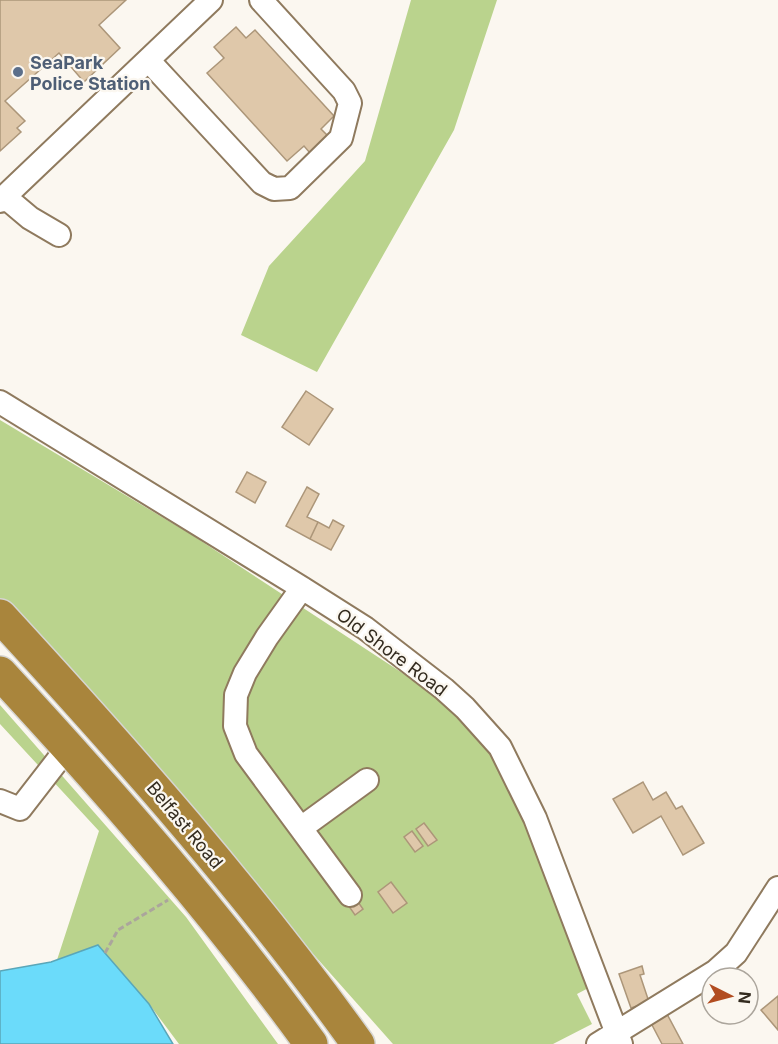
<svg xmlns="http://www.w3.org/2000/svg" width="778" height="1044" font-family="Inter,sans-serif">
<style>
.green{fill:#bad38d}
.water{fill:#6bdbfa;stroke:#5aa6b8;stroke-width:1.5}
.building{fill:#dfc8aa;stroke:#ac9679;stroke-width:1.5}
.lines{fill:none;stroke-linecap:round;stroke-linejoin:round}
.minor-casing{stroke:#8f7a5e;stroke-width:26}
.highway-casing{stroke:#d6d5d2;stroke-width:36}
.path{stroke:#aba59c;stroke-width:3;stroke-dasharray:6 3;stroke-linecap:butt}
.minor{stroke:#fff;stroke-width:22}
.highway{stroke:#a9853c;stroke-width:33}
.service-dot{fill:#5c6f8a;stroke:#fbf7f0;stroke-width:2}
.labels{text-anchor:middle;dominant-baseline:central;stroke-width:4.5;stroke-linejoin:round;paint-order:stroke}
.service-label{font-size:18px;font-weight:bold;fill:#4e5e75;stroke:#fbf7f0;text-anchor:start}
.street-label{font-size:18px;fill:#332b1f;stroke:#fbf7f0}
</style>
<rect width="100%" height="100%" fill="#fbf7f0"/>
<path class="green" d="M411,0H497L454,130L317,372L241,335L269,266L365,161Z
M0,420L192,535L442,699L487,748L524,823L594,985L577,994L592,1024L553,1044H393L0,601Z
M0,705L186,917L278,1044H179L149,1004L99,946L57,960L99,831L0,724Z"/>
<path class="water" d="M98,945L149,1004L173,1044H0V971L51,962Z"/>
<path class="building" d="M0,0H126L99,25L120,48L84,82L59,53L5,101L25,121L17,128L21,132L0,151Z
M236,27L246,38L255,30L334,116L321,129L328,136L310,153L304,146L287,161L207,73L224,58L214,47Z
M306,391L333,409L309,445L282,427Z
M247,472L266,482L255,503L236,492Z
M307,487L319,494L307,517L318,522L310,539L286,526Z
M333,520L344,526L331,550L310,539L318,522L329,528Z
M643,782L653,800L666,792L676,809L682,806L704,843L683,855L661,816L633,833L613,799Z
M424,823L437,840L428,846L416,829Z
M412,831L423,846L415,852L404,837Z
M391,882L407,903L393,913L378,892Z
M356,899L363,909L355,915L348,905Z
M642,966L644,974L640,975L649,1002L631,1008L619,974Z
M778,996V1030L761,1010Z
M667,1014L683,1044H662L651,1023Z"/>
<g class="lines">
<defs>
<path id="minor" d="M148,60L262,183L274,189L290,188L341,138L350,103L344,91L261,0
M5,197L30,218L59,235
M0,201L211,0
M0,402L302,588L365,628L444,689L465,708L500,747L535,818L621,1044
M302,588L267,637L245,673L236,695L235,726L246,754L350,895
M0,801L20,809L68,747
M301,828L367,780
M598,1044L716,971L736,953L778,888"/>
<path id="highway" d="M0,616C126,753 250,893 358,1044
M0,673C110,792 216,913 311,1044"/>
</defs>
<use href="#minor" class="minor-casing"/>
<use href="#highway" class="highway-casing"/>
<path class="path" d="M105,953L118,930L168,900"/>
<use href="#minor" class="minor"/>
<use href="#highway" class="highway"/>
</g>
<circle class="service-dot" cx="18" cy="72" r="6"/>
<g class="labels">
<g class="service-label">
<text x="30" y="62">SeaPark<tspan x="30" dy="21">Police Station</tspan></text>
</g>
<g class="street-label">
<text transform="translate(392 652) rotate(37)">Old Shore Road</text>
<text transform="translate(185 825) rotate(50)">Belfast Road</text>
</g>
</g>
<g transform="translate(730 996) rotate(96)"><circle r="28" fill="#fbf7f0" stroke="#aba59c" stroke-width="1.5"/>
<path d="M0-4.5L10 22L0 15L-10 22Z" fill="#b24c20"/>
<text y="-9" font-size="16" font-weight="bold" text-anchor="middle" fill="#332b1f">N</text>
</g>
</svg>
